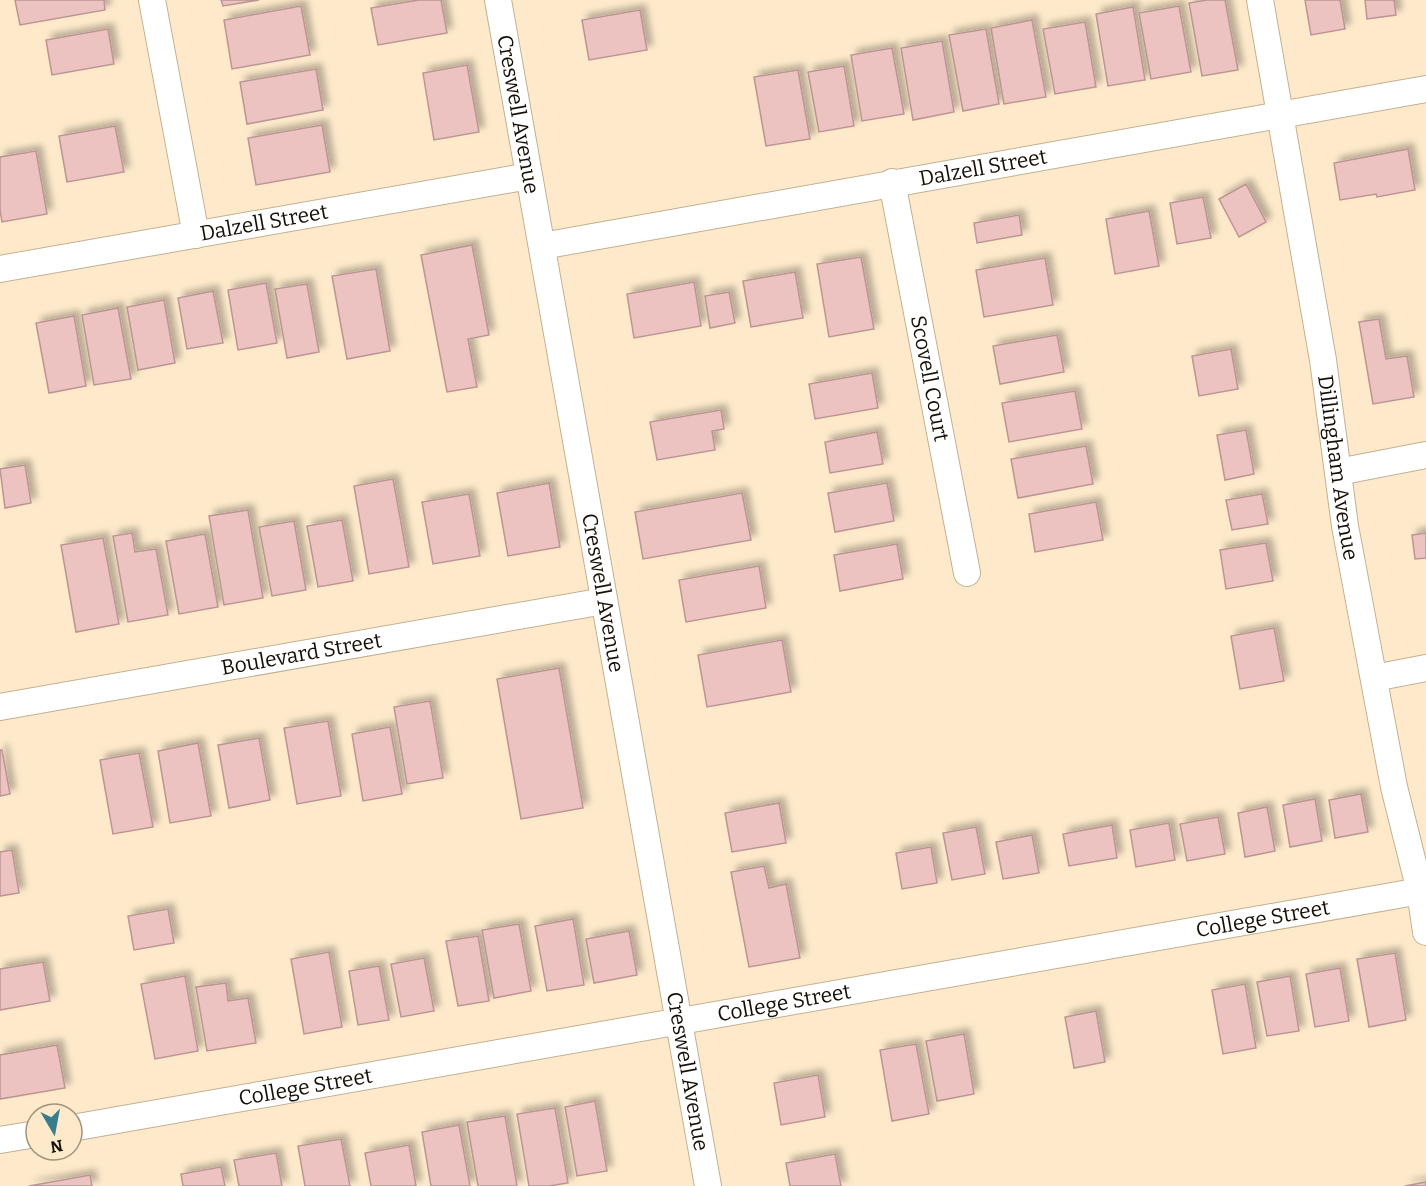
<svg xmlns="http://www.w3.org/2000/svg" width="1426" height="1186" font-family="Bitter,serif">
<style>
.building{fill:#ecc3c1;stroke:#bb9593;stroke-width:1.5;filter:url(#shadow)}
.lines{fill:none;stroke-linecap:round;stroke-linejoin:round}
.minor-casing{stroke:#c3b092;stroke-width:28}
.minor{stroke:#fff;stroke-width:26}
.labels{text-anchor:middle;dominant-baseline:central;stroke-width:5;stroke-linejoin:round;paint-order:stroke}
.street-label{font-size:21px;fill:#150e05;stroke:#feeacb}
</style>
<defs>
<filter id="shadow"><feDropShadow dx="5.5" dy="-5.5" stdDeviation="3" flood-color="#0004"/></filter>
</defs>
<rect width="100%" height="100%" fill="#feeacb"/>
<path class="building" d="M15,0H104L105,10L20,25Z
M221,0H259L223,6Z
M419,0H441L447,33L378,45L371,8Z
M1207,0H1225L1238,70L1202,76L1189,3Z
M1305,0H1340L1345,29L1311,35Z
M1365,0H1394L1396,15L1367,19Z
M301,6L310,55L232,69L224,20Z
M1179,6L1191,72L1151,79L1139,13Z
M1133,7L1145,80L1108,86L1096,14Z
M640,10L647,50L589,60L582,20Z
M1032,20L1046,97L1004,104L991,28Z
M1085,22L1096,87L1055,94L1043,29Z
M108,29L114,64L52,75L46,40Z
M986,29L999,104L963,111L949,35Z
M942,41L954,112L913,120L901,48Z
M892,48L904,114L862,121L851,55Z
M467,65L479,132L434,140L423,73Z
M844,66L854,126L819,132L808,72Z
M316,69L323,110L247,124L240,82Z
M798,70L810,139L766,146L754,77Z
M322,125L330,172L256,185L248,138Z
M115,126L124,172L67,182L59,136Z
M1408,149L1415,190L1377,197L1376,194L1340,200L1334,163Z
M36,151L47,214L2,222L0,210V157Z
M1246,184L1266,222L1239,237L1219,199Z
M1203,197L1211,238L1177,244L1170,203Z
M1149,211L1159,266L1115,274L1106,219Z
M1019,215L1022,235L977,243L974,223Z
M472,245L489,335L468,339L477,387L447,392L421,255Z
M861,257L874,329L829,337L817,264Z
M1045,258L1053,305L984,317L976,270Z
M376,269L390,351L347,359L332,276Z
M795,272L803,318L751,327L743,281Z
M694,282L701,326L634,338L627,294Z
M266,283L277,343L238,350L228,290Z
M307,284L319,352L287,358L275,289Z
M213,291L223,343L187,349L178,298Z
M729,292L735,323L710,328L705,296Z
M164,300L175,363L138,370L127,307Z
M118,308L131,379L94,385L82,315Z
M74,316L86,386L49,393L36,323Z
M1379,319L1386,359L1407,356L1414,397L1373,404L1359,322Z
M1057,335L1064,372L1000,384L993,346Z
M1231,349L1238,389L1199,396L1192,356Z
M872,373L878,408L815,419L809,384Z
M1075,391L1082,429L1009,442L1002,403Z
M721,410L724,429L712,431L715,450L657,460L650,422Z
M1246,430L1254,474L1225,480L1217,435Z
M877,432L883,464L830,473L825,442Z
M1086,446L1093,484L1018,498L1011,459Z
M25,465L31,503L5,508L0,469Z
M393,479L409,567L369,574L354,486Z
M549,483L560,547L508,556L497,493Z
M887,483L894,521L835,532L828,493Z
M742,493L751,540L643,559L635,512Z
M469,494L480,556L433,564L422,502Z
M1262,494L1268,524L1232,530L1226,500Z
M1096,502L1103,540L1035,552L1029,514Z
M248,510L263,598L224,605L209,516Z
M342,520L353,581L318,587L307,526Z
M294,521L306,590L272,596L259,527Z
M132,533L135,552L156,549L168,615L128,622L113,536Z
M1426,533V558L1415,559L1412,535Z
M205,534L218,607L179,614L166,541Z
M103,538L119,624L76,632L61,545Z
M1266,543L1273,581L1226,589L1220,550Z
M897,544L903,579L840,591L834,555Z
M759,566L766,608L686,622L679,580Z
M1274,628L1284,681L1240,689L1231,636Z
M782,640L791,692L707,707L698,655Z
M559,668L583,808L521,819L497,679Z
M430,701L443,778L407,784L394,707Z
M328,721L341,796L297,804L284,728Z
M390,727L402,794L363,801L352,734Z
M259,738L270,800L229,808L218,745Z
M198,743L211,816L170,823L158,751Z
M0,750H2L10,794L0,796Z
M139,753L153,827L113,834L100,760Z
M1361,794L1368,832L1335,838L1329,800Z
M1315,799L1322,841L1290,847L1283,805Z
M779,803L786,843L732,852L725,813Z
M1267,807L1275,851L1245,857L1238,813Z
M1218,817L1225,854L1187,861L1180,824Z
M1169,823L1175,860L1136,867L1130,830Z
M1112,825L1117,858L1069,866L1063,834Z
M976,827L985,874L952,880L943,833Z
M1032,835L1039,873L1003,879L996,842Z
M931,847L937,883L902,889L896,853Z
M12,850L19,893L0,896V852Z
M764,866L769,888L786,884L800,958L749,967L731,872Z
M168,909L174,943L134,950L128,916Z
M573,919L584,985L547,991L535,926Z
M519,924L531,991L494,998L482,930Z
M629,931L637,975L594,983L586,939Z
M478,936L489,1001L458,1006L446,941Z
M329,952L342,1027L304,1034L291,959Z
M1395,953L1406,1020L1369,1027L1357,959Z
M424,958L434,1011L401,1017L391,964Z
M43,962L50,1001L0,1010V969Z
M379,966L389,1020L358,1025L349,971Z
M1340,968L1349,1021L1315,1027L1306,974Z
M185,976L198,1051L155,1059L141,984Z
M1290,976L1299,1031L1267,1036L1257,982Z
M226,983L228,1001L248,998L256,1043L207,1051L196,987Z
M1245,984L1256,1048L1223,1054L1212,990Z
M1096,1011L1105,1062L1074,1068L1065,1017Z
M964,1034L974,1094L937,1101L926,1041Z
M916,1044L929,1114L892,1121L880,1050Z
M57,1045L65,1088L0,1099V1055Z
M818,1075L825,1117L781,1125L774,1083Z
M595,1101L607,1171L577,1176L565,1107Z
M555,1108L568,1183L549,1186H529L517,1114Z
M505,1116L517,1186H478L467,1122Z
M459,1125L470,1186H431L422,1132Z
M341,1139L350,1186H305L298,1146Z
M409,1145L416,1186H371L365,1153Z
M276,1153L282,1186H239L234,1160Z
M835,1154L841,1186H790L786,1163Z
M221,1167L225,1186H183L181,1174Z
M90,1175L92,1186H29Z
M1426,1182V1186H1405Z"/>
<g class="lines">
<defs>
<g id="minor">
<path d="M152,0L196,235"/>
<path id="s1" d="M498,0L708,1186"/>
<path id="s2" d="M1260,0L1323,360L1345,526L1394,787L1420,891L1426,932"/>
<path id="s3" d="M892,182L967,573"/>
<path id="s4" d="M542,246L1426,89"/>
<path id="s5" d="M0,269L529,176"/>
<path d="M1338,472L1426,455"/>
<path d="M1374,678L1426,668"/>
<path id="s6" d="M0,707L604,601"/>
<path id="s7" d="M72,1128L1426,890"/>
<path d="M0,1140L36,1134"/>
</g>
</defs>
<use href="#minor" class="minor-casing"/>
<use href="#minor" class="minor"/>
</g>
<g class="labels">
<g class="street-label">
<text stroke="none"><textPath href="#s1" startOffset="116">Creswell Avenue</textPath></text>
<text stroke="none"><textPath href="#s4" startOffset="448">Dalzell Street</textPath></text>
<text stroke="none"><textPath href="#s5" startOffset="268">Dalzell Street</textPath></text>
<text stroke="none"><textPath href="#s3" startOffset="200">Scovell Court</textPath></text>
<text stroke="none"><textPath href="#s2" startOffset="474">Dillingham Avenue</textPath></text>
<text stroke="none"><textPath href="#s1" startOffset="602">Creswell Avenue</textPath></text>
<text stroke="none"><textPath href="#s6" startOffset="306">Boulevard Street</textPath></text>
<text stroke="none"><textPath href="#s7" startOffset="1209">College Street</textPath></text>
<text stroke="none"><textPath href="#s7" startOffset="723">College Street</textPath></text>
<text stroke="none"><textPath href="#s1" startOffset="1088">Creswell Avenue</textPath></text>
<text stroke="none"><textPath href="#s7" startOffset="237">College Street</textPath></text>
</g>
</g>
<g transform="translate(54 1132) rotate(170)"><circle r="28" fill="#feeacb" stroke="#a1927c" stroke-width="1.5"/>
<path d="M0-4.5L10 22L0 15L-10 22Z" fill="#397d8c"/>
<text y="-9" font-size="16" font-weight="bold" text-anchor="middle" fill="#150e05">N</text>
</g>
</svg>
